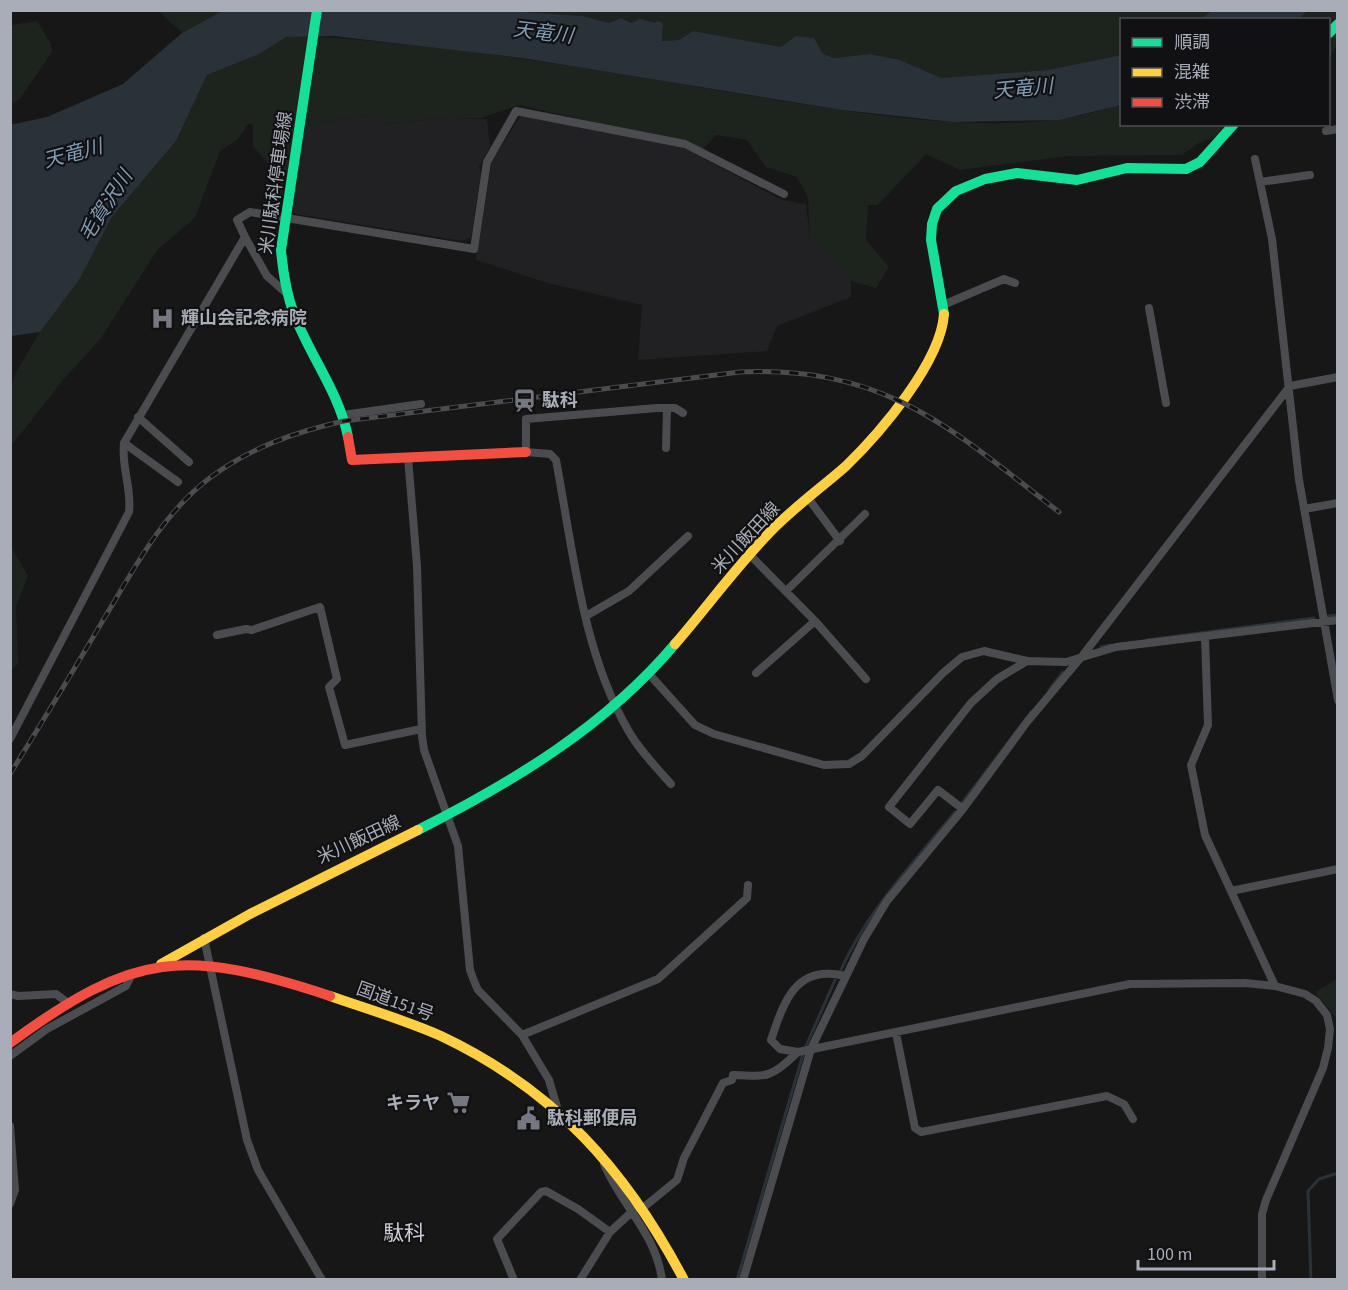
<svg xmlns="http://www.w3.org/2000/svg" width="1348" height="1290" font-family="'Source Sans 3','Noto Sans JP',sans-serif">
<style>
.built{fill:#212123}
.green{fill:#1d241e}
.water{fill:#2a3239}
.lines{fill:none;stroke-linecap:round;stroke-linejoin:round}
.stream{stroke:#2a3239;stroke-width:3}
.street{stroke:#4b4c50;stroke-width:8}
.fast{stroke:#16e098;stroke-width:10}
.slow{stroke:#ffcf43;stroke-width:10}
.jam{stroke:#f24e42;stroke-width:10}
.rail-casing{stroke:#4b4c4f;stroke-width:5}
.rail{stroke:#111113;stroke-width:3;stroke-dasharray:9;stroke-linecap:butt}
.labels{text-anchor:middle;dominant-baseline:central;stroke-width:4.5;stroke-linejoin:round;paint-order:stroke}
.street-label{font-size:18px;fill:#a8adb8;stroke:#111113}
.poi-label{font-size:18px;font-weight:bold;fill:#a8adb8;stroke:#111113;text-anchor:start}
.water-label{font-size:20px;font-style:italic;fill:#7f9bb3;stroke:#111113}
.quarter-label{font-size:21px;fill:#c9ccd4;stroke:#111113}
</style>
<rect width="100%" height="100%" fill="#171717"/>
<path class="built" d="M379,113L381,124L447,118L487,119L490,147L479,167L481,173L471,237L462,241L296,214L292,210L305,125Z
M521,115L682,147L782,200L806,204L810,240L851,281V297L777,326L767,351L638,360L642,305L548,283L476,260L492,161Z"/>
<path class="green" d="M159,11H222L182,33Z
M495,11H1213L1201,19L1122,20L1121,55L1048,70L941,78L900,60L870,54L834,58L823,54L814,38L796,36L781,47L693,31L679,40L662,41L663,30C653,22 644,18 631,23L621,18L609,23L583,16Z
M1307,11H1337V44L1329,59L1328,20H1299Z
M37,21L51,44L52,52L19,100L11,103V25Z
M286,36C338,36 388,43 440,48C551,61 661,81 771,99C871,115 1021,141 1117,105H1121L1122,124L1244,125L1199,143L1182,155L1070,156L960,170L926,154L878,205H868L866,240L889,267L876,288L851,281L810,240L808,197L797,177L766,167L747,140L716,135L700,152L684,143L519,105L481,118H447L381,124L379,113L305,125L298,121L279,211L275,210L272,167L253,147V124H248L238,139L220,151L195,218L158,249L101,338L63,380L11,446V389L15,374L40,332L79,280L112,217L176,141L207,75L259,54Z
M10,545L28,576L16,607L18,664L11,670Z
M1337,979H1338L1337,1019L1315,992Z"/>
<path class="water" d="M495,10L583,16L609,23L621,18L631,23L640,19L655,23L658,21L663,24L662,41L679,40L693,31L781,47L796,36L814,38L823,54L834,58L870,54L900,60L941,78L1048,70L1121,55V105L1059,120L953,122L842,110L522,58L334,36L286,37L259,54L207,75L176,141L112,217L79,280L40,332L11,336L10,125L47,117L123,84L182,33L222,11Z
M1213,10H1307V11L1299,19H1201Z"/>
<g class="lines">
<path class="stream" d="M1328,616L1338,615
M1147,640L1314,618
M1101,647L1111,645
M1049,690L1063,672
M962,803L1032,711
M840,972C866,912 914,862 955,812
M806,1046L835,980
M737,1280L803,1054
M1311,1280L1308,1191L1319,1179L1338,1173"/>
<path class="street" d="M1326,131L1338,129
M1255,159L1272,239L1299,480L1338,700
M1260,182L1310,175
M245,237L267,276L284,291
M943,305L1004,279L1015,283
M1149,308L1166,403
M343,415L421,404
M138,417L189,462
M124,443L178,482
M666,448L667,408
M408,457L417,566L422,736L424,750L458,846L470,970L474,981L478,990L522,1035L549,1080L557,1107
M808,498L840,541
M1304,509L1338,503
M750,555L815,621L866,679
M786,591L865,514
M586,616L629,591L688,536
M217,635L246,629L252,630L320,607L337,679L329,687L345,745L421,729
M1205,637L1208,725L1191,765L1205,835L1275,986
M756,673L815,621
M649,674L695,725L714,734L824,765L849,764L862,756L943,673L962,657L984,651L1027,661L1066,662L1116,647L1338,620
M10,739L129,512C132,489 121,466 124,443L245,237L237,220L250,212L474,249L487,162L516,111L685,144L784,194
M671,784C656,767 639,750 628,730C582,650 573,550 556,460L550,454L526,452V419L657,408H675L683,413
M963,809L938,790L910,824L889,807L971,703L997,679L1027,661
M1231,891L1338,869
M204,938L247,1140L258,1170L322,1280
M10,994L18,996L56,994L68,1003
M896,1033L915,1128L921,1132L1107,1096L1124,1104L1133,1119
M522,1035L658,979L747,898L748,885
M798,1052L780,1049L771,1040C784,1001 796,964 845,976
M10,1056L47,1029L126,986L132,974
M10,1126L15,1190L10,1204
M604,1164C621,1205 656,1233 662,1280
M644,1207L677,1180L684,1158L723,1083L732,1080L733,1075C770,1077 771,1077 798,1052L1130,984L1245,983L1275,986L1305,994L1316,1001L1327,1015L1330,1029L1328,1048L1323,1068L1266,1200L1262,1214V1280
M514,1280L497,1239L541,1192L546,1191L578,1209L610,1232
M580,1280L610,1232L636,1208
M743,1280L811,1049L864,939L887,901L963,809L1027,722L1083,655L1290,386L1338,377"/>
<path class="fast" d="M317,10L281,250C283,272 286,293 294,314C310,356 339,392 348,437
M1328,34L1338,24
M944,314L931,240L932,224L937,209L956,191L985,179L1017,173L1077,180L1127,168L1186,169L1200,162L1234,124
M418,830C513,782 606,726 675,644"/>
<path class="slow" d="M675,644C707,607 736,567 770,532C793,508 821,488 846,466C880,433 941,362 944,314
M161,964L250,914L418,830
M330,996C367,1009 405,1020 441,1036C555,1090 626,1170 684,1280"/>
<path class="jam" d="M348,437L352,460L526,452
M10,1043C135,951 184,948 330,996"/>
<defs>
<path id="rail" d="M10,774C41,724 72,673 102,622C133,571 162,513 211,477C252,447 295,432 344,421L740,372C887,366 950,428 1059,512"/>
</defs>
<use href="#rail" class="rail-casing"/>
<use href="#rail" class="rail"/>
</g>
<defs>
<symbol id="hospital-bare" viewBox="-9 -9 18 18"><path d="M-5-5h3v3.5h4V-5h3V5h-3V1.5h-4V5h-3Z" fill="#757880" stroke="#111113" stroke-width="2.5" paint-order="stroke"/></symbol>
<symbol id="station-bare" viewBox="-9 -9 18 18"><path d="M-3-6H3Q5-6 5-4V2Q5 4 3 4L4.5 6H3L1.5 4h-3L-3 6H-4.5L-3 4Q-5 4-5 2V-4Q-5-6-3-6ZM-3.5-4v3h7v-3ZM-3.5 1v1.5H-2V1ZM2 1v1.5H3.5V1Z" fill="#757880" stroke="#111113" stroke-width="2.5" paint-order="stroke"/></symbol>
<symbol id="supermarket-bare" viewBox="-9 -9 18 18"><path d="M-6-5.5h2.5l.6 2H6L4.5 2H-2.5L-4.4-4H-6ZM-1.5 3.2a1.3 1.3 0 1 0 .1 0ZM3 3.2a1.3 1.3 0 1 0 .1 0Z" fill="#757880" stroke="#111113" stroke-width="2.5" paint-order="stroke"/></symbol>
<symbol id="civic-bare" viewBox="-9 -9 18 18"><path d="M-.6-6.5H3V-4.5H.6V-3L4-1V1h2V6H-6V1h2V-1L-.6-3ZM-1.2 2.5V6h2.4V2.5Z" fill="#757880" stroke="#111113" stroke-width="2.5" paint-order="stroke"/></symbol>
</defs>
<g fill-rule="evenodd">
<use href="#hospital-bare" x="146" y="302" width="33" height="33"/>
<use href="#station-bare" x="508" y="384" width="33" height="33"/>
<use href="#supermarket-bare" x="442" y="1086" width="33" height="33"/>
<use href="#civic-bare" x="512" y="1102" width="33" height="33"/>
</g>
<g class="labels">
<g class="street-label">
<text transform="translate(276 183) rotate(-82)">米川駄科停車場線</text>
<text transform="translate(746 538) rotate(-47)">米川飯田線</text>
<text transform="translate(359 840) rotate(-25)">米川飯田線</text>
<text transform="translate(395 1002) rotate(20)">国道151号</text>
</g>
<g class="poi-label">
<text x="181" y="318">輝山会記念病院</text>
<text x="542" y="400">駄科</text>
<text x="440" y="1103" text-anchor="end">キラヤ</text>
<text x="547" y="1118">駄科郵便局</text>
</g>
<g class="water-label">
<text transform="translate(543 33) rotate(7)">天竜川</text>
<text transform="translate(1023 89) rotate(-5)">天竜川</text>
<text transform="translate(73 154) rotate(-15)">天竜川</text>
<text transform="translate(106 206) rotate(-57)">毛賀沢川</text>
</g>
<g class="quarter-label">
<text x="404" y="1233">駄科</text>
</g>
</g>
<rect width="1348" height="1290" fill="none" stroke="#a8adb8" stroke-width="24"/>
<rect x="1120" y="18" width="210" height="108" fill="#111113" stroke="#4d4f55" stroke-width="1.5"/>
<rect x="1132" y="38" width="30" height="9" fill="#16e098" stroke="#4d4f55" stroke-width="1.5"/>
<text x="1174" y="48" font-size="18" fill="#a8adb8">順調</text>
<rect x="1132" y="68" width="30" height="9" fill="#ffcf43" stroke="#4d4f55" stroke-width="1.5"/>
<text x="1174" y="78" font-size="18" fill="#a8adb8">混雑</text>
<rect x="1132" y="98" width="30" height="9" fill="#f24e42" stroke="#4d4f55" stroke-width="1.5"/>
<text x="1174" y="108" font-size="18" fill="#a8adb8">渋滞</text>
<path d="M1138 1260v9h136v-9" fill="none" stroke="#a8adb8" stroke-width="3"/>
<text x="1147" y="1260" font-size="18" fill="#a8adb8" stroke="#111113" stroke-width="4.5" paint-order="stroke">100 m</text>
</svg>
